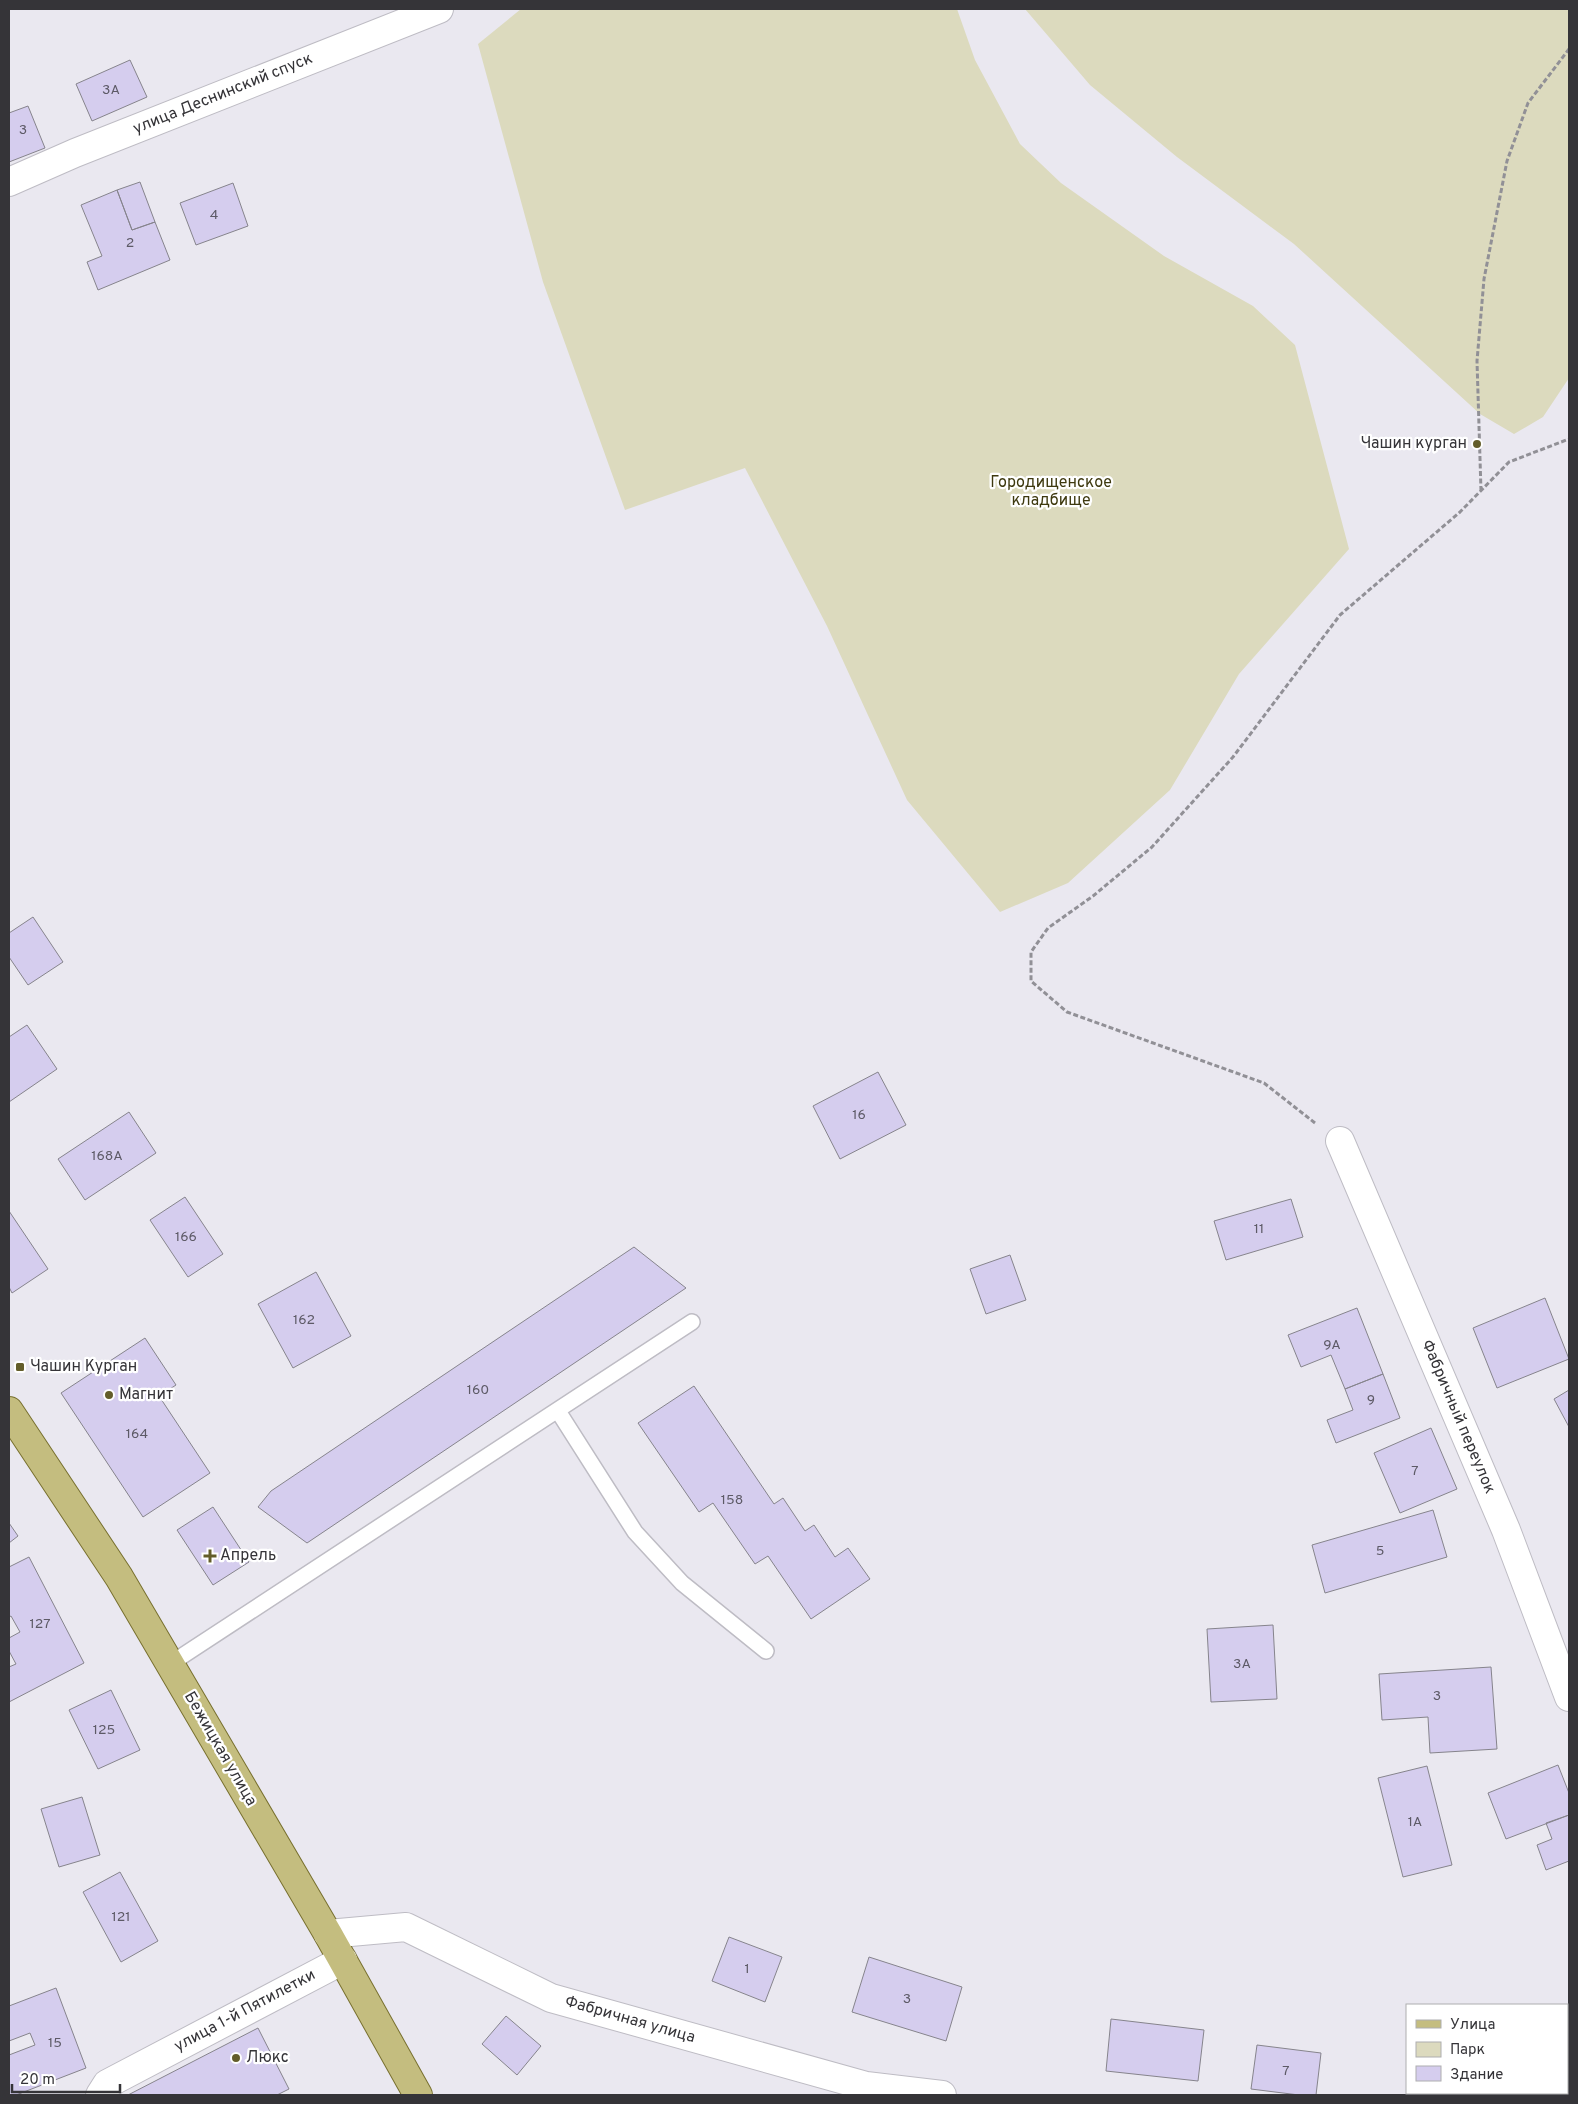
<svg xmlns="http://www.w3.org/2000/svg" width="1578" height="2104" font-family="Overpass,sans-serif">
<style>
.green{fill:#dcdabe}
.building{fill:#d5cdee;stroke:#86848c}
.lines{fill:none;stroke-linecap:round;stroke-linejoin:round}
.lane-casing{stroke:#bebcc4;stroke-width:18}
.street-casing{stroke:#bebcc4;stroke-width:30}
.primary-casing{stroke:#78702f;stroke-width:30}
.path{stroke:#919096;stroke-width:3;stroke-dasharray:5 2.5;stroke-linecap:butt}
.lane{stroke:#fff;stroke-width:15}
.street{stroke:#fff;stroke-width:28}
.primary{stroke:#c4bd7f;stroke-width:28}
.poi-dot{fill:#635d2a;stroke:#fff;stroke-width:2}
.labels{text-anchor:middle;dominant-baseline:central;stroke-width:4.5;stroke-linejoin:round;paint-order:stroke}
.number-label{font-size:14px;fill:#5d5a66}
.street-label{font-size:16px;fill:#353438;stroke:#fff}
.poi-label{font-size:16px;fill:#353438;stroke:#fff;text-anchor:start}
.park-label{font-size:16px;fill:#3e390f;stroke:#fff}
</style>
<rect width="100%" height="100%" fill="#eae8f0"/>
<path class="green" d="M521,9H957L975,60L1020,144L1061,183L1164,256L1253,306L1295,345L1349,549L1239,674L1170,790L1068,883L1000,912L907,800L827,626L745,468L625,510L543,282L478,44Z
M1025,9H1569V378L1543,417L1514,434L1480,414L1294,244L1177,157L1090,85Z"/>
<path class="building" d="M130,60L147,97L92,121L76,84Z
M28,106L45,148L9,162V113Z
M140,182L155,222L132,230L117,190Z
M233,183L248,226L196,245L180,203Z
M117,190L132,230L155,222L170,260L98,290L87,262L102,256L81,205Z
M33,917L63,962L28,985L9,957V933Z
M27,1025L57,1069L9,1102V1037Z
M878,1072L906,1125L840,1159L813,1106Z
M129,1112L156,1153L85,1200L58,1159Z
M185,1197L223,1254L188,1277L150,1220Z
M1291,1199L1303,1237L1226,1260L1214,1221Z
M9,1211L48,1269L12,1293L9,1287Z
M634,1247L686,1288L307,1543L258,1507L271,1491Z
M1010,1255L1026,1300L986,1314L970,1269Z
M316,1272L351,1336L293,1368L258,1304Z
M1545,1298L1569,1359L1497,1388L1473,1328Z
M1357,1308L1383,1374L1345,1389L1331,1355L1301,1367L1288,1335Z
M145,1338L176,1385L159,1396L210,1473L143,1517L61,1393Z
M1383,1374L1400,1418L1336,1443L1327,1420L1353,1410L1345,1389Z
M694,1386L774,1504L783,1498L805,1531L814,1525L835,1557L848,1548L870,1579L811,1619L768,1556L755,1564L713,1503L699,1512L638,1423Z
M1569,1390V1427L1554,1399Z
M1431,1428L1457,1489L1400,1513L1374,1453Z
M213,1507L249,1562L213,1585L177,1530Z
M1433,1510L1447,1557L1325,1593L1312,1545Z
M9,1523L18,1536L9,1543Z
M29,1557L84,1663L9,1702V1667L16,1664L9,1651V1638L20,1632L11,1616L9,1617V1567Z
M1273,1625L1277,1699L1211,1702L1207,1629Z
M1491,1667L1497,1749L1430,1753L1428,1717L1382,1720L1379,1674Z
M111,1690L140,1750L98,1769L69,1710Z
M1558,1765L1569,1793V1815L1506,1839L1488,1793Z
M1427,1766L1452,1865L1403,1877L1378,1778Z
M82,1797L100,1855L59,1867L41,1809Z
M1569,1815V1861L1546,1870L1537,1845L1552,1839L1546,1823Z
M120,1872L158,1941L121,1962L83,1892Z
M729,1937L782,1957L765,2002L712,1981Z
M869,1957L962,1987L946,2041L852,2012Z
M56,1988L86,2068L16,2095H9V2055L35,2045L30,2033L9,2041V2006Z
M506,2016L541,2046L517,2075L482,2044Z
M1111,2019L1204,2030L1198,2081L1106,2071Z
M258,2028L289,2089L277,2095H128Z
M1257,2045L1321,2053L1316,2095H1299L1251,2089Z
M1433,2093H1537L1522,2095H1433Z"/>
<g class="lines">
<defs>
<path id="lane" d="M558,1411L635,1532L682,1583L766,1651
M170,1664L692,1322"/>
<path id="street" d="M9,182L75,153L439,9
M1340,1141L1506,1530L1569,1697
M328,1934L406,1927L551,1998L866,2086L942,2095
M100,2095L107,2084L343,1960"/>
<path id="primary" d="M9,1411L119,1577L328,1934L418,2095"/>
</defs>
<use href="#lane" class="lane-casing"/>
<use href="#street" class="street-casing"/>
<use href="#primary" class="primary-casing"/>
<path class="path" d="M1481,491L1477,361L1484,279L1507,161L1528,103L1569,49
M1315,1123L1264,1083L1067,1012L1031,981V952L1048,928L1093,896L1152,847L1233,757L1340,615L1460,512L1509,462L1569,439"/>
<use href="#lane" class="lane"/>
<use href="#street" class="street"/>
<use href="#primary" class="primary"/>
</g>
<g class="poi-dot">
<circle cx="1477" cy="444" r="5"/>
<rect x="15" y="1362" width="10" height="10" rx="2.5"/>
<circle cx="109" cy="1395" r="5"/>
<path d="M207.5 1548.5h5v5h5v5h-5v5h-5v-5h-5v-5h5z"/>
<circle cx="236" cy="2058" r="5"/>
</g>
<g class="labels">
<g class="number-label">
<text x="111" y="90">3А</text>
<text x="23" y="130">3</text>
<text x="214" y="215">4</text>
<text x="130" y="243">2</text>
<text x="859" y="1115">16</text>
<text x="107" y="1156">168А</text>
<text x="1259" y="1229">11</text>
<text x="186" y="1237">166</text>
<text x="304" y="1320">162</text>
<text x="1332" y="1345">9А</text>
<text x="478" y="1390">160</text>
<text x="1371" y="1400">9</text>
<text x="137" y="1434">164</text>
<text x="1415" y="1471">7</text>
<text x="732" y="1500">158</text>
<text x="1380" y="1551">5</text>
<text x="40" y="1624">127</text>
<text x="1242" y="1664">3А</text>
<text x="1437" y="1696">3</text>
<text x="104" y="1730">125</text>
<text x="1415" y="1822">1А</text>
<text x="121" y="1917">121</text>
<text x="747" y="1969">1</text>
<text x="907" y="1999">3</text>
<text x="55" y="2043">15</text>
<text x="1286" y="2071">7</text>
</g>
<g class="street-label">
<text transform="translate(223 94) rotate(-22)">улица Деснинский спуск</text>
<text transform="translate(1458 1417) rotate(67)">Фабричный переулок</text>
<text transform="translate(220 1749) rotate(60)">Бежицкая улица</text>
<text transform="translate(245 2011) rotate(-28)">улица 1-й Пятилетки</text>
<text transform="translate(630 2020) rotate(16)">Фабричная улица</text>
</g>
<g class="poi-label">
<text x="1467" y="444" text-anchor="end">Чашин курган</text>
<text x="30" y="1367">Чашин Курган</text>
<text x="119" y="1395">Магнит</text>
<text x="220" y="1556">Апрель</text>
<text x="246" y="2058">Люкс</text>
</g>
<g class="park-label">
<text x="1051" y="483">Городищенское<tspan x="1051" dy="18">кладбище</tspan></text>
</g>
</g>
<rect width="1578" height="2104" fill="none" stroke="#353438" stroke-width="20"/>
<rect x="1406" y="2004" width="162" height="90" fill="#ffffff" stroke="#aeaeaf"/>
<rect x="1416" y="2020" width="25" height="8" fill="#c4bd7f" stroke="#aeaeaf"/>
<text x="1450" y="2029" font-size="15" fill="#353438">Улица</text>
<rect x="1416" y="2042" width="25" height="15" fill="#dcdabe" stroke="#aeaeaf"/>
<text x="1450" y="2054" font-size="15" fill="#353438">Парк</text>
<rect x="1416" y="2066" width="25" height="15" fill="#d5cdee" stroke="#aeaeaf"/>
<text x="1450" y="2079" font-size="15" fill="#353438">Здание</text>
<path d="M12 2084v8h108v-8" fill="none" stroke="#353438" stroke-width="2.5"/>
<text x="20" y="2084" font-size="15" fill="#353438" stroke="#ffffff" stroke-width="4" paint-order="stroke">20 m</text>
</svg>
